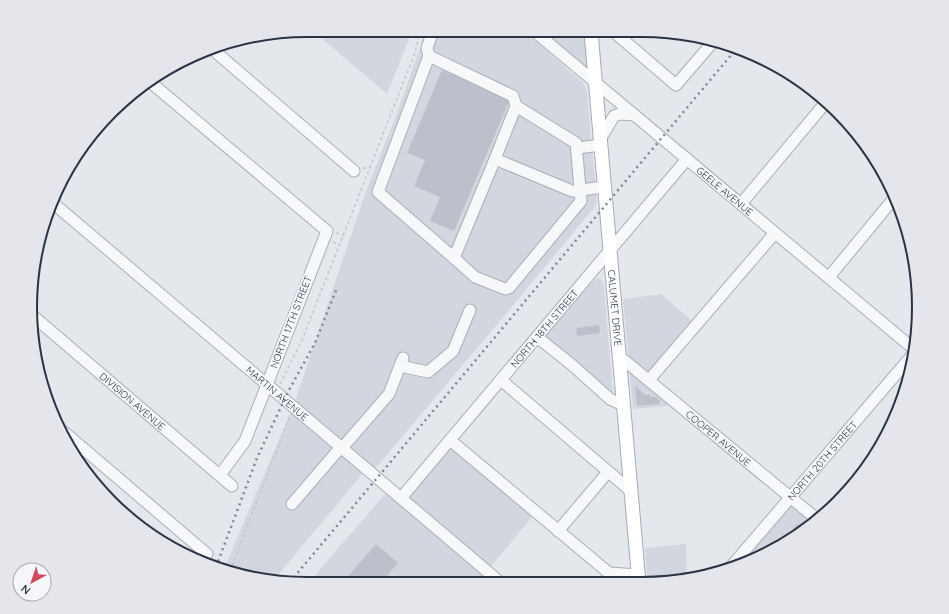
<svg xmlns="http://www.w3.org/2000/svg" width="949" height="614" font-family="Quicksand,sans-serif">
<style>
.built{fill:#d2d6de}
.building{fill:#bbc0ca}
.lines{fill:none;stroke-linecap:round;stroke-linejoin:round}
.minor-casing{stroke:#a9aeb7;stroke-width:13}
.major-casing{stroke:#a3abb8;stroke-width:15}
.path{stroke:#c2c5cb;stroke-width:1.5;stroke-dasharray:3 3;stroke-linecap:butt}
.minor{stroke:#f7f8fa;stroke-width:11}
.major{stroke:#fff;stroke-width:13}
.rail{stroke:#7d8696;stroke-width:2.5;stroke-dasharray:2 4;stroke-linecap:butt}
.labels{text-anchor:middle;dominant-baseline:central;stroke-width:4;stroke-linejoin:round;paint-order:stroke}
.street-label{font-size:10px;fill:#2b3445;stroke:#f4f6f9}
.rim{fill:none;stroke:#2b3445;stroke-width:2}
</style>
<rect width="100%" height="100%" fill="#e4e7ec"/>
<path class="built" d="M312,30L412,31L387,94Z
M426,31H524L583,83L587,90L597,204L505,315L375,469L370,465L272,582L224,569L293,407L365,194L396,116Z
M534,31L591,32L595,83Z
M597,278L601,279L604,285L613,396L543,339L578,296Z
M661,294L692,321L641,381L668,403L667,406L633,409L623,299Z
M452,445L534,515L477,583L309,582L386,493L401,506Z
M790,497L818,520L811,527L764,556L724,571Z
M686,544L687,579L648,583L645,548Z"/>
<path class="building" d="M442,70L510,99L454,231L430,221L440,197L414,186L425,160L407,153Z
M599,325L600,333L577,336L576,328Z
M635,386L645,395H650V397H656L661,402L659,404L637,406Z
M797,524L805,531L785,543L787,540L785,539Z
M376,544L398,563L382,582H343Z"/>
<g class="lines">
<defs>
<g id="minor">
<path d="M433,31L427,48L429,56L513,96L516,106"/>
<path id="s1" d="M534,31L915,350"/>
<path d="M614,32L676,85L713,42"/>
<path d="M211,48L354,171"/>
<path d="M429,56L378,192L454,258"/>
<path d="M149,81L327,231L245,441L220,475"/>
<path d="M601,138L614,116L620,114L635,115"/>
<path d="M577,148L601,145"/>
<path d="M495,159L516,106L576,143L581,201L509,288L505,289L475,277L454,258L495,159L572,191C583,190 594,188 605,187"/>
<path id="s2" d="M53,203L501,583"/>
<path d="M741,204L827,101"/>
<path d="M829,277L895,197"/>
<path id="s3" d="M33,316L232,486"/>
<path d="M537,337L572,365L610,399L623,405"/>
<path id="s4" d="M619,356L818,520"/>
<path d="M400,366L428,372L453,351L470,310"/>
<path d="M501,380L631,491"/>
<path d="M649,380L775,233"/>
<path d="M64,432L207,554"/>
<path d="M450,440L609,573L638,575"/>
<path d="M342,448L389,394L403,358"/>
<path id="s5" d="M401,498L687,159"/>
<path d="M292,504L341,447"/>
<path d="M558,531L608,472"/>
<path id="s6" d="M729,569L915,352"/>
</g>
<g id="major">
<path id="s7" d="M591,32L639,583"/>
</g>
</defs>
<use href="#minor" class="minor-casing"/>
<use href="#major" class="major-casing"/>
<path class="path" d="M363,168H370
M336,233L344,235
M333,242L340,245
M280,384L302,340L415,53L420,31
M230,571L290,416"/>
<use href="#minor" class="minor"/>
<use href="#major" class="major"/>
<path class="rail" d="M216,567L257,458L288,392L315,343L337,288
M290,582L737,48"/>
</g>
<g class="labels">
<g class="street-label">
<text stroke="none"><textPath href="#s1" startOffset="249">GEELE AVENUE</textPath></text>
<text stroke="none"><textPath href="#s7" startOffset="277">CALUMET DRIVE</textPath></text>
<text transform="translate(291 322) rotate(-69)">NORTH 17TH STREET</text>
<text stroke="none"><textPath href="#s5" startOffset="222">NORTH 18TH STREET</textPath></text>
<text stroke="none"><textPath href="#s2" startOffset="294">MARTIN AVENUE</textPath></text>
<text stroke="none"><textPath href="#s3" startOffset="131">DIVISION AVENUE</textPath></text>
<text stroke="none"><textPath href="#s4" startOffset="129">COOPER AVENUE</textPath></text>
<text stroke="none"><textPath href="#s6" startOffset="143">NORTH 20TH STREET</textPath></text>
</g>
</g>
<path d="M0 0H949V614H0ZM307 37H642A270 270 0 0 1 912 307V307A270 270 0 0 1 642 577H307A270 270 0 0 1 37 307V307A270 270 0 0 1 307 37Z" fill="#e4e6eb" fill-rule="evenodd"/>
<path class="rim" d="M307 37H642A270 270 0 0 1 912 307V307A270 270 0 0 1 642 577H307A270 270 0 0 1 37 307V307A270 270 0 0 1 307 37Z"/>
<g transform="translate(32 582) rotate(220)"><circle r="19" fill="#f4f6f9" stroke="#a4a8b1"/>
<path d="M0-3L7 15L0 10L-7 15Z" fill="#d1495b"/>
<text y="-6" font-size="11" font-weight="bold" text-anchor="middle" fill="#2b3445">N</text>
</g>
</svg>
